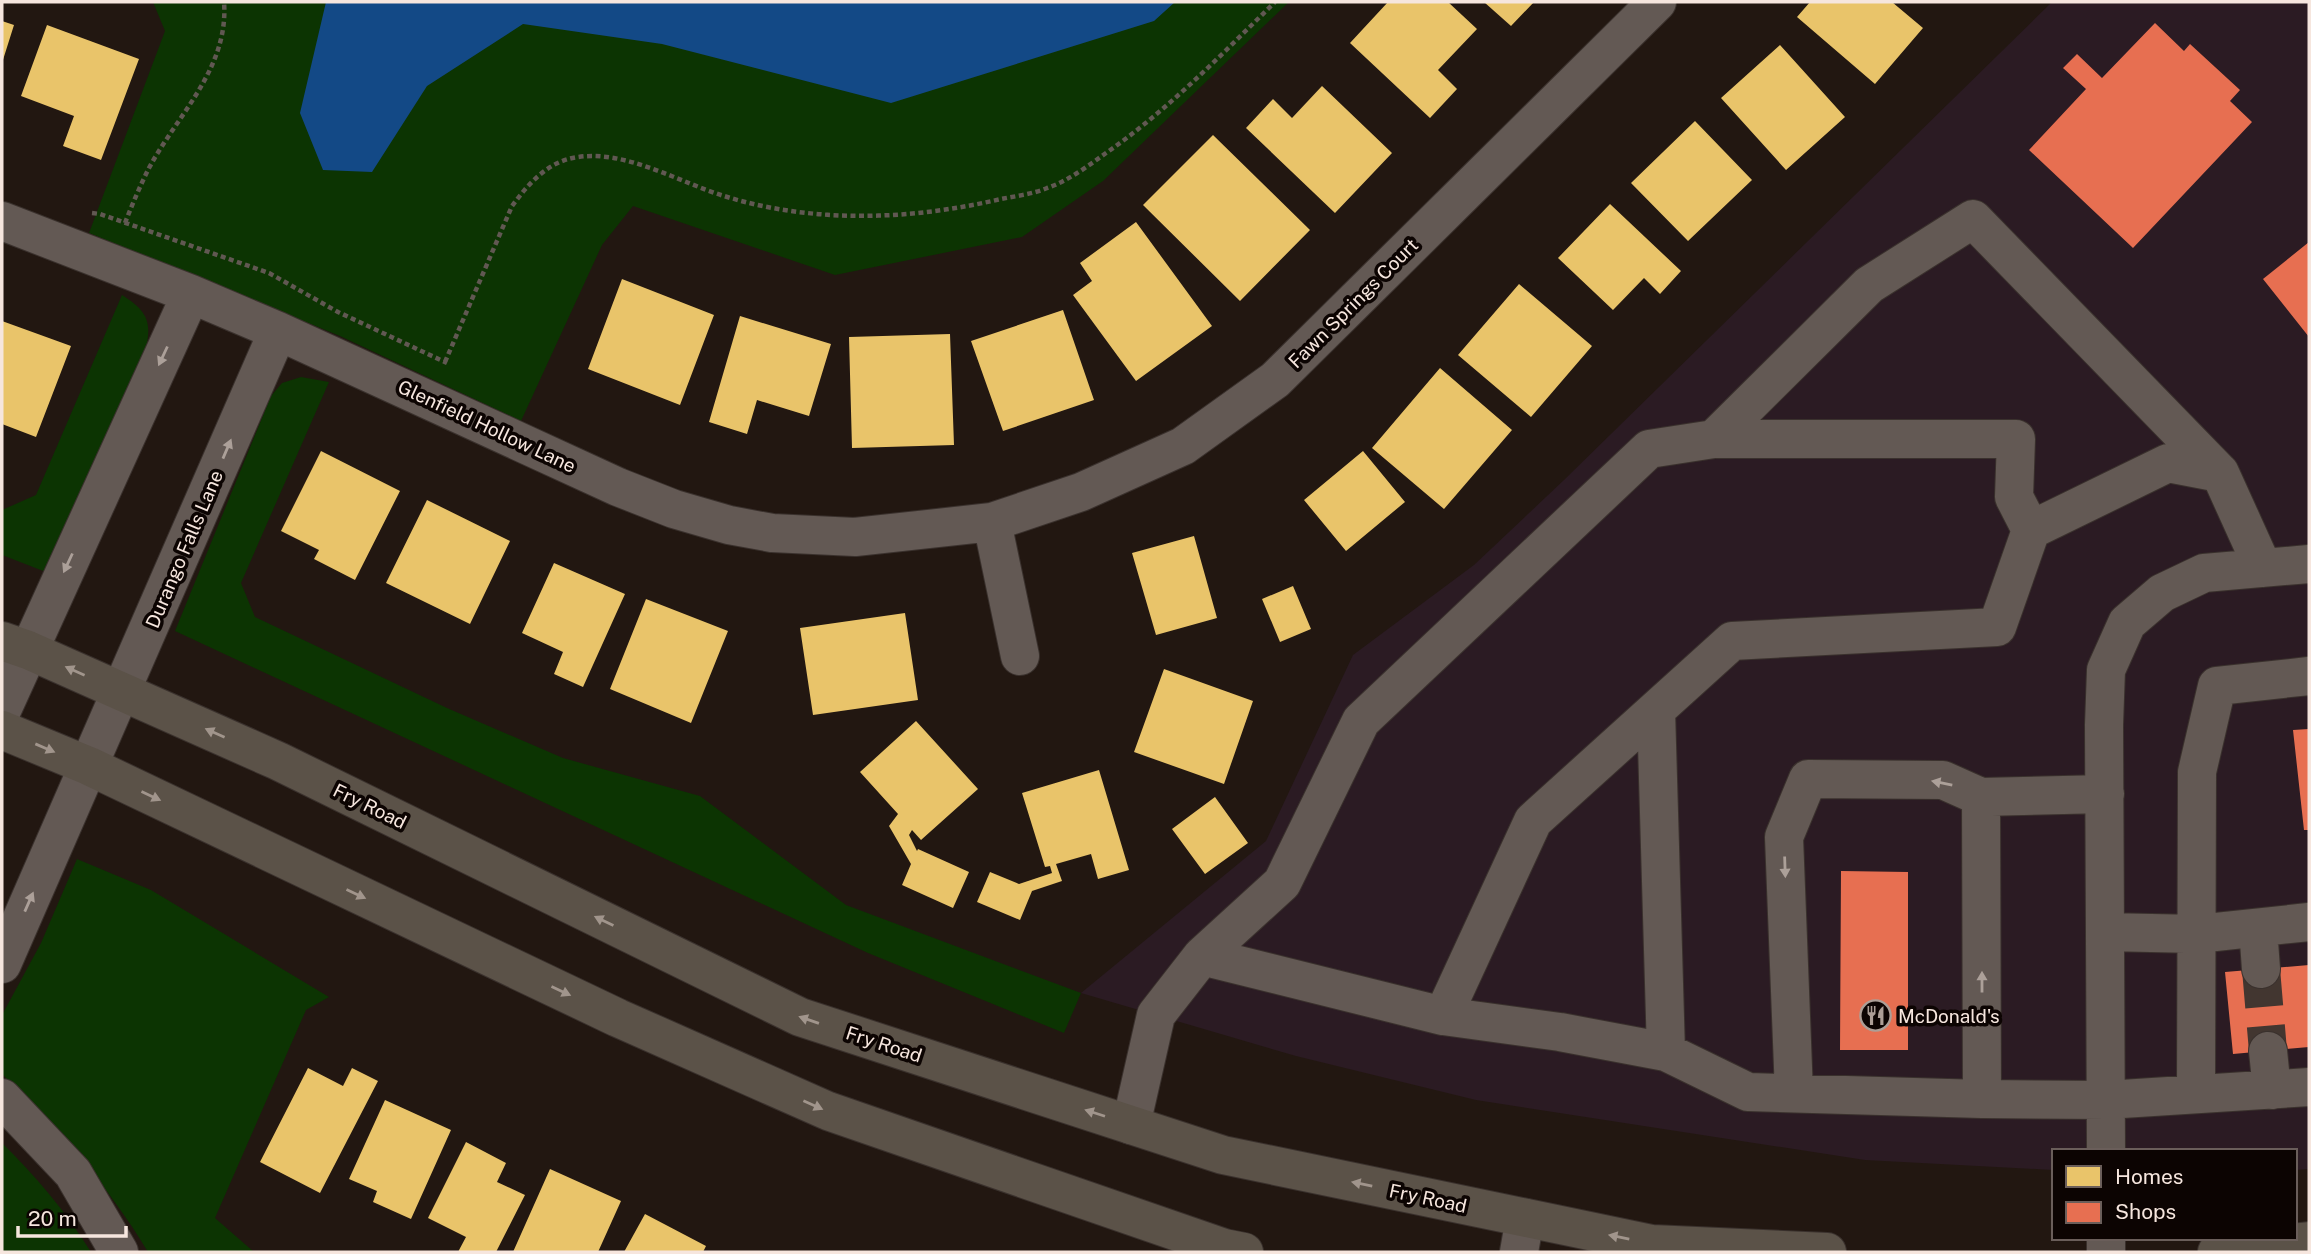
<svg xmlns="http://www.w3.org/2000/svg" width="2311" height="1254" font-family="'Public Sans',sans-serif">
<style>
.commercial{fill:#2b1b23}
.green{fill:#0c3402}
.water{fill:#134986}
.homes{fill:#e9c46a}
.shops{fill:#e76f51}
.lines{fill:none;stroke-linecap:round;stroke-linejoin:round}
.minor-tunnel{stroke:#423630;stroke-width:38;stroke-dasharray:38 19;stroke-linecap:butt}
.minor-casing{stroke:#3a312d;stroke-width:40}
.major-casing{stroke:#3a312d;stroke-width:40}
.path{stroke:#615852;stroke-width:4.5;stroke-dasharray:5 3.5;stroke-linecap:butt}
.minor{stroke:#635954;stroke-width:38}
.major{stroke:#5b5248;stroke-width:38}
.oneway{fill:#aca099}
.oneway2{fill:#a1958c}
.labels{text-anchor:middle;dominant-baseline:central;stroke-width:7;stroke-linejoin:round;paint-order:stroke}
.street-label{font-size:19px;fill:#f6e6de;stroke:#0c0402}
.poi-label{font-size:19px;fill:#f6e6de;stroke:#0c0402;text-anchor:start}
</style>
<rect width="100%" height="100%" fill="#221711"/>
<path class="commercial" d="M2052,2H2309V1169L2295,1170V1151H2054V1170L1865,1160L1476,1100L1296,1056L1081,993L1266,841L1353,655L1474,565L1564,480Z"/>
<path class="green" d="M153,2H1289L1103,181L1022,237L835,275L633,206L602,245L521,421L340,336L89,233L165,31Z
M122,295C151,313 152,325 144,356L51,574L2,555V510L36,495Z
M301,377L329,382L241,583L255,617L447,708L563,758L700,796L846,905L1081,993L1064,1033L868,953L175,631L271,396L282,383Z
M77,859L151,890L329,997L306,1010L215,1218L254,1252H148C108,1185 57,1129 2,1074V1015L41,943Z
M2,1143C35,1175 66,1212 91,1252H2Z"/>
<path class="water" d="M326,2H1175L1154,21L891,103L662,44L523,24L427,86L372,172L323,170L300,113Z"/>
<path class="homes" d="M1388,2H1448L1477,29L1438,70L1457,89L1430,118L1350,43Z
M1484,2H1534L1511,26Z
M1810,2H1892L1923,28L1875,84L1797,17Z
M2,21L14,25L2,63Z
M47,25L139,59L101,160L63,146L74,116L21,96Z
M1780,45L1845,117L1786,170L1721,98Z
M1322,86L1392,153L1335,213L1246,128L1273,99L1292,118Z
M1695,121L1752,180L1688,241L1631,183Z
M1213,135L1310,230L1240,301L1143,205Z
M1610,204L1681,271L1660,294L1644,278L1613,310L1558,258Z
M1136,222L1212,326L1136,381L1073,295L1092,281L1080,263Z
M622,279L714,315L680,405L588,369Z
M1519,284L1592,346L1531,417L1458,355Z
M1063,310L1094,400L1003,431L971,341Z
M740,316L831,344L809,416L757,400L747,434L709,422Z
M2,321L71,346L36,437L2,424Z
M950,334L954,445L852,448L849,337Z
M1440,368L1512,430L1444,509L1372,448Z
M321,451L400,491L355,580L314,559L319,550L281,531Z
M1363,451L1405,502L1346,551L1304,500Z
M427,500L510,541L470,624L386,583Z
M1194,536L1217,618L1156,635L1132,553Z
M554,563L625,594L583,687L554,674L563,652L522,633Z
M1293,586L1311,629L1280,642L1262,599Z
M646,599L728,631L691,723L610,689Z
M905,613L918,700L813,715L800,628Z
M1164,669L1253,701L1224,784L1134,752Z
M916,721L978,789L921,840L912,830L909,835L917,851L918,849L969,872L953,908L902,885L911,864L889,826L898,814L860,772Z
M1099,770L1129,870L1098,879L1091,854L1056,864L1062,881L1032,891L1020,920L977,902L990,872L1019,884L1052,873L1050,866L1045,867L1022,793Z
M1215,797L1248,843L1205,874L1172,829Z
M308,1068L343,1086L352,1068L378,1081L320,1193L260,1162Z
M385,1100L451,1130L411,1219L373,1202L377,1191L349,1179Z
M466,1142L506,1163L497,1182L525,1195L496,1252H458L466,1237L428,1218Z
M550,1169L621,1201L598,1252H513Z
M645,1214L706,1246L703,1252H624Z"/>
<path class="shops" d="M2155,23L2184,51L2190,44L2240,90L2230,101L2252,122L2133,248L2029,150L2086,89L2063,68L2077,54L2102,78Z
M2309,242V337L2263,279Z
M2309,729V830H2304L2293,730Z
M1841,871L1908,872V1050H1840Z
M2309,965V1047L2233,1054L2225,972Z"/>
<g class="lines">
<path class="minor-tunnel" d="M2261,969L2268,1051"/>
<defs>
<path id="minor" d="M2,221L191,294L278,331L618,487L674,509L729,525L772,533L855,537L992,522L1081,492L1183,446L1275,380L1657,2
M1714,439H2016L2014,497L2031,530
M992,522L1020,656
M2,710L191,294
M1656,710L1666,1052
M1981,797L2105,794
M2258,928L2261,969
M2105,932L2197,934L2309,922
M1202,956L1282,883L1361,721L1649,449L1714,439L1869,285L1973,219L2220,473
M2,964L278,331
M1443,1016L1560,1032L1666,1052L1748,1092L1982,1099L2106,1100L2309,1087
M2268,1051L2272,1090
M1794,1093L1784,837L1808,779L1943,780L1981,797L1982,1099
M2196,1094L2197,772L2217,686L2309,676
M2,1098L73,1173L119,1252
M1131,1125L1156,1015L1202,956L1443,1016L1533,821L1732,641L1997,627L2031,530L2168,463L2220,473L2263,568
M2106,1151L2104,725L2106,670L2127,623L2162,593L2204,573L2309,564
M2106,1238V1252
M1519,1252L1525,1218"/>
<path id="major" d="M2,641L28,650L278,761L800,1017L1223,1155L1652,1244L1827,1252
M2,730L89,766L618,1018L828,1111L1224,1248L1244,1252
M2217,1252L2309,1241"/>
</defs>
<use href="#minor" class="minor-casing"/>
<use href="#major" class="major-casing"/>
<path class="path" d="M92,213L100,214L269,273L338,312L447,363
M125,223C132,205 140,186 149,168C178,114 229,68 224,2
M445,362L512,206C529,183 548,161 578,157C626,150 679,182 724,196C814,224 911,220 1001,199C1016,196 1033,194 1047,188C1068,181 1088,166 1106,153C1168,110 1221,55 1275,2"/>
<use href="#minor" class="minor"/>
<use href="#major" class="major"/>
</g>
<defs><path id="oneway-solid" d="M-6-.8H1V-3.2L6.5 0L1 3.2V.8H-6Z" transform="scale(1.75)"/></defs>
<g class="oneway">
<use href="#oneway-solid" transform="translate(163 356) rotate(115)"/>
<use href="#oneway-solid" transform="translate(227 449) rotate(-67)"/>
<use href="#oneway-solid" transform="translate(68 563) rotate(115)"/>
<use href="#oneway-solid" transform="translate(1942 783) rotate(-169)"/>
<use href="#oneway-solid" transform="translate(1785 867) rotate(88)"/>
<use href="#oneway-solid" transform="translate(29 902) rotate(-66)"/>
<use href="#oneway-solid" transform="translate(1982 982) rotate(-90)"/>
</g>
<g class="oneway2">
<use href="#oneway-solid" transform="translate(75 671) rotate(-156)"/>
<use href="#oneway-solid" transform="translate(215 733) rotate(-156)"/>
<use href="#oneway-solid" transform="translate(45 748) rotate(23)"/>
<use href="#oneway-solid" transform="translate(151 796) rotate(25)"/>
<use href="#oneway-solid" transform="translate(356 894) rotate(25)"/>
<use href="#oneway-solid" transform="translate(604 921) rotate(-154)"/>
<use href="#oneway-solid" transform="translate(561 991) rotate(25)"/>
<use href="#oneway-solid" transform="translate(809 1020) rotate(-161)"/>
<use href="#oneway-solid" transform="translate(813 1105) rotate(24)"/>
<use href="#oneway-solid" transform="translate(1095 1113) rotate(-162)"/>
<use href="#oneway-solid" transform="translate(1362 1184) rotate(-168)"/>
<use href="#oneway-solid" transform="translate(1619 1237) rotate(-169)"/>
</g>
<defs>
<symbol id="restaurant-ring" viewBox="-11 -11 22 22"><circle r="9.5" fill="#0c0402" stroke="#ac9e96" stroke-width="1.5"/><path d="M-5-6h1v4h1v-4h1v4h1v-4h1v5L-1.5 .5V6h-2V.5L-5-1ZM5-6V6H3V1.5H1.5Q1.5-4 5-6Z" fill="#ac9e96"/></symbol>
</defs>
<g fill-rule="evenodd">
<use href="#restaurant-ring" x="1858" y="998" width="35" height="35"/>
</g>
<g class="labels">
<g class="street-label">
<text transform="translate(1353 303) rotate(-45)">Fawn Springs Court</text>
<text transform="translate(487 426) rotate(25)">Glenfield Hollow Lane</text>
<text transform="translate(184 549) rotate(-67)">Durango Falls Lane</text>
<text transform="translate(370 806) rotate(26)">Fry Road</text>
<text transform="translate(884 1044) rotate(18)">Fry Road</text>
<text transform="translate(1428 1198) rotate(12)">Fry Road</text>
</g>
<g class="poi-label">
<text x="1898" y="1016">McDonald's</text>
</g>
</g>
<rect width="2311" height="1254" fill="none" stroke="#f6e6de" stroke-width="7"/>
<rect x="2052" y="1149" width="245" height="91" fill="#0c0402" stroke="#6a5e5a" stroke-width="2"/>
<rect x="2066" y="1166" width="35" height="21" fill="#e9c46a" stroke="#6a5e5a" stroke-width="2"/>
<text x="2115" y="1184" font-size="21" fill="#f6e6de">Homes</text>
<rect x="2066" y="1202" width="35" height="21" fill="#e76f51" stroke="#6a5e5a" stroke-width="2"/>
<text x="2115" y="1219" font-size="21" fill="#f6e6de">Shops</text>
<path d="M18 1226v10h108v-10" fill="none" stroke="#f6e6de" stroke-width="3.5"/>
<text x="28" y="1226" font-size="21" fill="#f6e6de" stroke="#0c0402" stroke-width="5" paint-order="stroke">20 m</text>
</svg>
